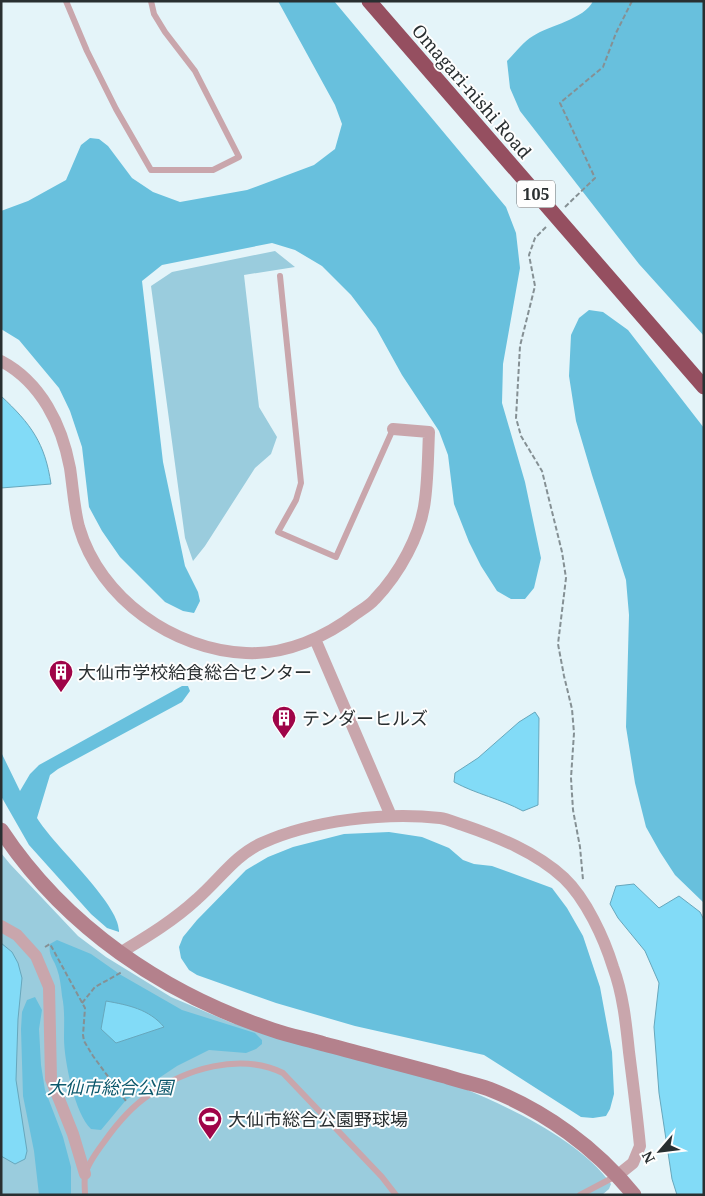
<svg xmlns="http://www.w3.org/2000/svg" width="705" height="1196" font-family="'Noto Serif','Noto Sans JP',serif">
<style>
.green{fill:#9accdd}
.forest{fill:#68c0dd}
.water{fill:#82dbf7;stroke:#67a7bc}
.lines{fill:none;stroke-linecap:round;stroke-linejoin:round}
.path{stroke:#859094;stroke-width:2;stroke-dasharray:5 2.5;stroke-linecap:butt}
.lane{stroke:#c9a6ac;stroke-width:6}
.street{stroke:#c9a6ac;stroke-width:12}
.secondary{stroke:#b4818c;stroke-width:15}
.highway{stroke:#954f60;stroke-width:15}
.labels{text-anchor:middle;dominant-baseline:central;stroke-width:4;stroke-linejoin:round;paint-order:stroke}
.shield{fill:#fefefe;stroke:#696d6e;stroke-width:1}
.shield-label{font-size:16px;font-weight:bold;fill:#292f31}
.street-label{font-size:18px;fill:#292f31;stroke:#fefefe}
.poi-label{font-size:18px;fill:#292f31;stroke:#fefefe;text-anchor:start}
.park-label{font-size:18px;font-style:italic;fill:#0c586c;stroke:#fefefe}
</style>
<rect width="100%" height="100%" fill="#e4f4f9"/>
<path class="green" d="M275,251L295,267L244,275L259,407L277,437L271,454L255,468L205,546L193,561L185,538L151,286L172,272Z
M1,853L10,864L78,936L106,957L171,997L232,1023L463,1088C511,1108 581,1141 611,1184L609,1189L602,1195H1Z"/>
<path class="forest" d="M278,1H334L506,207L516,233L520,268L503,364L502,403L525,482L541,558L534,588L525,599H511L497,591L481,566L469,542L454,504L448,455L439,431L402,375L376,328L351,295L322,266L295,250L272,243L162,265L142,281L163,462L185,566L198,592L200,601L194,613L183,611L165,602L120,557L102,531L89,507L82,447L70,411L59,388L19,340L1,329V211L28,201L66,180L81,145L90,138L99,139L108,146L132,178L153,192L180,202L247,190L314,165L335,149L342,124L335,105Z
M593,1H704V336L639,264L520,111L510,88L507,61C515,53 523,42 533,36C548,26 585,19 593,1Z
M589,310L603,312L628,330L704,428V903L675,875L660,852L646,827L635,783L626,727L629,615L626,580L592,475L576,421L569,376L571,335L579,318Z
M182,686H188L190,691L182,702L58,769L50,775L37,818C53,845 121,905 119,932L107,928L91,914L29,845L1,796V752L20,791L30,774L39,765Z
M389,832L422,837L449,848L463,860L474,864L492,866L552,888L567,908L583,936L600,987L612,1052L614,1094L610,1109L606,1116L593,1118L581,1117L484,1055L355,1026L276,1003L197,975L189,970L181,958L179,947L183,937L197,920L246,870L268,857L293,847L344,834Z
M57,940L91,954L121,975L182,1010L255,1033L262,1040V1044L256,1049L246,1053L209,1050L177,1066L126,1100L101,1130L91,1129C75,1114 64,1061 64,1038C64,1023 65,1010 62,996C61,987 60,977 57,969C54,959 48,956 50,944Z
M35,997L42,1010L39,1029L41,1065L45,1090L63,1137L71,1167V1195H39L34,1151L23,1096L21,1029L22,1012L27,1000Z"/>
<path class="water" d="M1,396C31,424 45,443 51,484L1,488Z
M535,712L539,718L538,805L523,811C501,799 476,794 454,782L455,773L478,758L519,722Z
M634,884L659,908L679,896L700,912L704,920V1195H677L672,1179L659,1093L654,1027L659,983L645,951L618,918L610,904L616,886Z
M1,943L12,952L18,963L22,978L18,1019L16,1080L27,1151L25,1159L15,1164L1,1156Z
M106,1001C128,1005 149,1009 164,1027L116,1043L101,1029Z"/>
<g class="lines">
<path class="path" d="M565,207L595,178L560,103L603,67L616,33L632,1
M546,227L535,238L529,255L535,286L520,346L516,418L521,436L542,471L562,552L566,578L558,644L564,676L572,709L574,733L571,778L573,810L580,847L583,880
M45,947L50,944L85,1008L83,1035L84,1041L93,1056L126,1101
M82,1003L95,987L122,972"/>
<path class="lane" d="M66,1L87,51L116,109L151,170H213L239,157L195,71L165,32L154,14L151,1
M280,276L301,483L296,500L278,532L336,557L393,429
M85,1195C85,1189 84,1182 85,1176C86,1167 98,1150 104,1142C116,1125 131,1107 149,1095C185,1069 240,1052 283,1073L382,1177L396,1195
M580,1195L616,1176"/>
<path class="street" d="M1,361C41,382 62,425 70,468C73,488 74,508 79,527C100,599 174,650 246,653C286,655 326,637 357,613C363,609 370,605 375,599C399,574 421,535 425,500C428,477 428,454 429,432L393,429
M315,639L391,816
M1,926L17,935L36,956L49,987L51,1079L73,1134L85,1174
M120,953C148,936 173,921 197,899C219,880 235,855 262,843C313,820 386,812 440,818C448,819 456,823 463,825C498,837 536,852 564,878C586,899 604,938 613,967C623,994 626,1023 629,1052C633,1083 637,1115 640,1146L633,1163L618,1175"/>
<path class="secondary" d="M1,830C65,927 164,994 273,1030C290,1036 307,1039 324,1044C365,1055 405,1065 445,1076C459,1081 475,1084 489,1089C545,1111 596,1148 634,1195"/>
<path class="highway" d="M369,1L704,387"/>
</g>
<defs>
<symbol id="building-pin" viewBox="-11 -11 22 30"><path d="M0 17L-7.5 6A9.5 9.5 0 1 1 7.5 6Z" fill="#9f0448" stroke="#fefefe"/><path d="M-4-6H4V6H1V3H-1V6H-4ZM-2.5-4.3h1.7v1.8h-1.7ZM.8-4.3h1.7v1.8H.8ZM-2.5-1h1.7V.8h-1.7ZM.8-1h1.7V.8H.8Z" fill="#fff"/></symbol>
<symbol id="stadium-pin" viewBox="-11 -11 22 30"><path d="M0 17L-7.5 6A9.5 9.5 0 1 1 7.5 6Z" fill="#9f0448" stroke="#fefefe"/><path d="M0-5a6.5 5 0 1 0 0 10a6.5 5 0 1 0 0-10ZM-3.5-1.8h7v3.6h-7Z" fill="#fff"/></symbol>
</defs>
<g fill-rule="evenodd">
<use href="#building-pin" x="47" y="658" width="28" height="38"/>
<use href="#building-pin" x="270" y="704" width="28" height="38"/>
<use href="#stadium-pin" x="196" y="1105" width="28" height="38"/>
</g>
<g class="labels">
<rect class="shield" x="517" y="180.5" width="38" height="27" rx="4"/>
<g class="shield-label">
<text x="536" y="194">105</text>
</g>
<g class="street-label">
<text transform="translate(472 91) rotate(49)">Omagari-nishi Road</text>
</g>
<g class="poi-label">
<text x="78" y="672">大仙市学校給食総合センター</text>
<text x="302" y="718">テンダーヒルズ</text>
<text x="228" y="1119">大仙市総合公園野球場</text>
</g>
<g class="park-label">
<text x="110" y="1087">大仙市総合公園</text>
</g>
</g>
<rect width="705" height="1196" fill="none" stroke="#292f31" stroke-width="5"/>
<g transform="translate(660 1151) rotate(242)" stroke="#fefefe" stroke-width="4" paint-order="stroke">
<path d="M0-4L9 19L0 12L-9 19Z" fill="#292f31"/>
<text y="-8" font-size="14" font-weight="bold" text-anchor="middle" fill="#292f31">N</text>
</g>
</svg>
